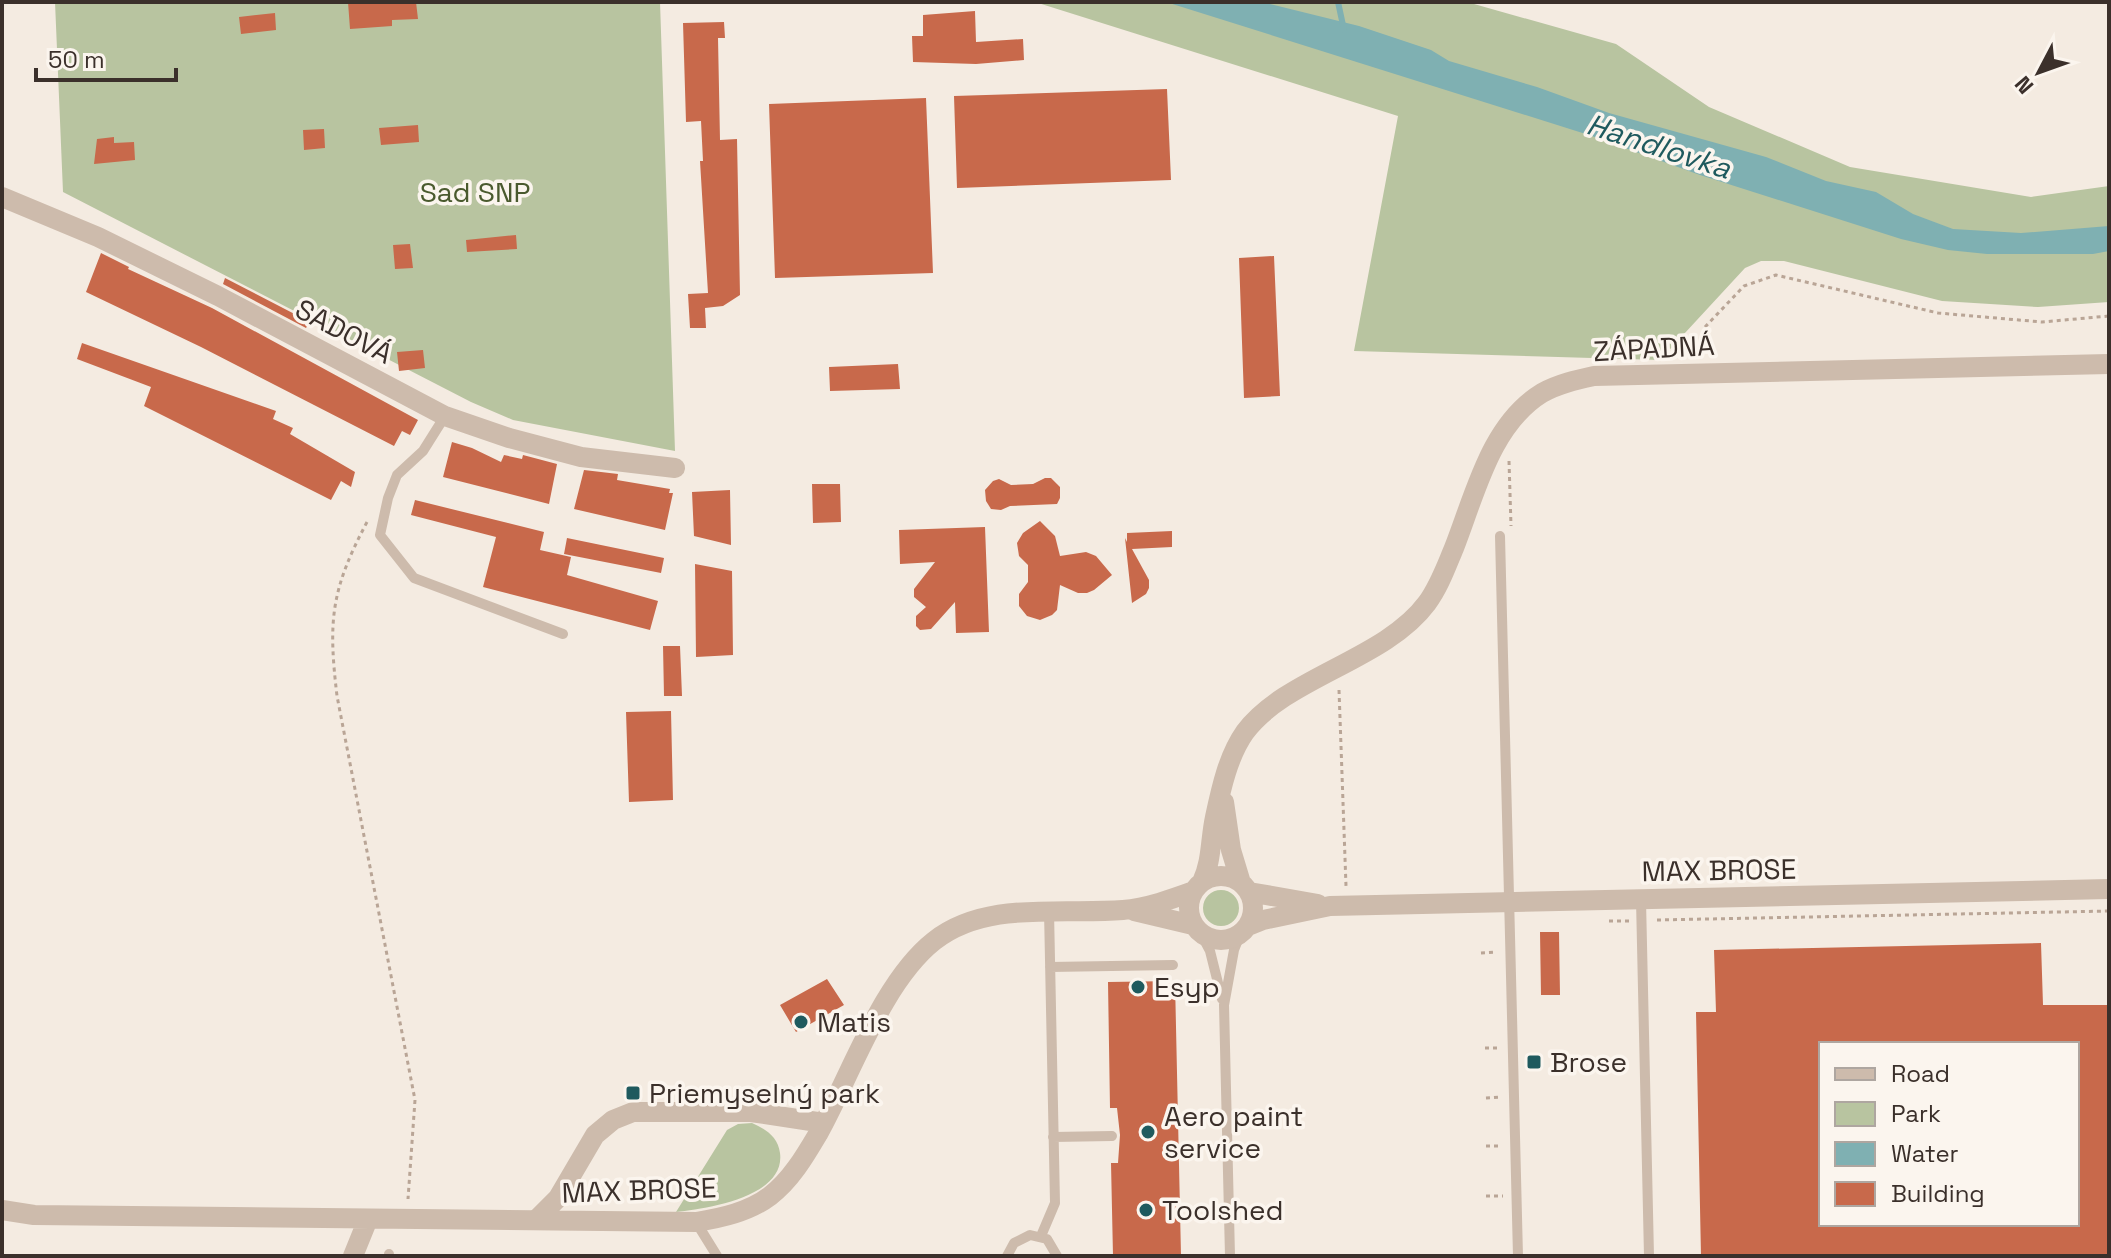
<svg xmlns="http://www.w3.org/2000/svg" width="2111" height="1258" font-family="'Space Grotesk',sans-serif">
<style>
.green{fill:#b8c4a0}
.water{fill:#7fb0b2}
.lines{fill:none;stroke-linecap:round;stroke-linejoin:round}
.stream{stroke:#7fb0b2;stroke-width:6}
.building{fill:#c8694b;fill-rule:evenodd}
.path{stroke:#b9a596;stroke-width:3;stroke-dasharray:4 4;stroke-linecap:butt}
.lane{stroke:#cdbbac;stroke-width:10}
.street{stroke:#cdbbac;stroke-width:20}
.poi-dot{fill:#1f5a5e;stroke:#fbf5ee;stroke-width:3}
.labels{text-anchor:middle;dominant-baseline:central;stroke-width:7;stroke-linejoin:round;paint-order:stroke}
.park-label{font-size:28px;fill:#4a5a2e;stroke:#fbf5ee}
.street-label{font-size:28px;fill:#3b302b;stroke:#fbf5ee}
.poi-label{font-size:28px;fill:#3b302b;stroke:#fbf5ee;text-anchor:start}
.water-label{font-size:30px;font-style:italic;fill:#1f5a5e;stroke:#fbf5ee}
</style>
<rect width="100%" height="100%" fill="#f4ebe1"/>
<path class="green" d="M55,2H660L675,451L513,420L471,402L63,192Z
M1035,2H1467L1616,44L1709,107L1850,167L2031,197L2109,186V302L2038,307L1942,301L1784,261H1761L1745,268L1660,360L1354,351L1398,116Z
M1203 908a18 18 0 1 1 36 0a18 18 0 1 1-36 0Z
M752,1123C766,1129 778,1137 780,1153C786,1197 706,1209 676,1212L727,1130L738,1124Z"/>
<path class="water" d="M1166,2H1262L1359,26L1431,50L1449,61L1537,87L1609,113L1766,157L1826,181L1876,192L1913,214L1953,229L2021,233L2109,226V251L2093,254H1987L1948,250L1901,239L1700,175L1592,136Z"/>
<g class="lines">
<path class="stream" d="M1338,2L1344,30"/>
</g>
<path class="building" d="M348,2H383V4L416,2L418,19L392,20V26L350,29Z
M975,11L976,42L1023,39L1024,60L976,64L913,62L912,36H923V15Z
M275,13L276,30L241,34L239,17Z
M724,22L725,38H718L720,140L737,139L740,295L723,306L705,308L706,328H690L688,294L708,293L700,161H703L701,121L686,122L683,23Z
M1167,89L1171,180L957,188L954,96Z
M926,98L933,273L775,278L769,104Z
M418,125L419,142L381,145L379,128Z
M324,129L325,148L304,150L303,130Z
M114,137V143L134,142L135,160L94,164L97,139Z
M516,235L517,249L467,252L466,240Z
M410,244L413,268L395,269L393,245Z
M101,253L129,267L128,269L212,308L418,420L410,435L402,431L394,446L201,347L86,292Z
M1274,256L1280,396L1244,398L1239,258Z
M225,278L310,322L306,328L223,284Z
M82,343L276,411L273,419L293,428L290,434L355,472L351,487L341,481L331,500L144,406L151,387L77,359Z
M423,350L425,368L399,371L397,352Z
M898,364L900,389L830,391L829,367Z
M452,442L472,448L501,462L504,455L522,459L523,455L557,464L549,504L443,477Z
M584,470L618,474L617,480L670,489L669,493H673L665,530L574,509Z
M1045,478H1051L1060,487V498L1057,504L1010,506L1001,510L991,509L986,501L985,490L993,481L999,479L1011,485L1033,484Z
M812,484H840L841,522L813,523Z
M730,490L731,545L694,536L692,492Z
M415,500L544,532L540,550L571,557L567,575L658,601L650,630L483,587L496,537L411,515Z
M1040,521L1055,536L1060,556L1086,552L1096,556L1112,575L1094,590L1087,593H1078L1060,585L1057,610L1052,615L1040,620L1027,616L1019,606V594L1028,582V565L1019,556L1017,543L1023,533Z
M985,527L989,632L956,633L955,602L931,629L920,630L916,626V616L926,607L914,597V589L935,562L900,564L899,530Z
M1172,531V547L1132,549L1149,580V588L1146,594L1132,603L1125,538L1127,542V533Z
M567,538L664,558L661,573L564,554Z
M695,564L732,571L733,655L696,657Z
M663,646H680L682,696H664Z
M671,711L673,800L629,802L626,712Z
M1540,932H1559L1560,995H1541Z
M2041,943L2043,1005H2109V1256H1701L1696,1012H1716L1714,950ZM1821,1044H2077V1224H1821Z
M827,979L844,1005L796,1032L780,1005Z
M1175,981L1181,1256H1113L1111,1163H1118L1120,1135L1117,1108H1110L1108,982Z"/>
<g class="lines">
<path class="path" d="M1705,327L1744,286L1776,275L1938,313L2042,322L2109,316
M1509,461L1511,526
M367,522C331,590 328,620 337,696L415,1100L408,1199
M1339,690L1346,886
M1657,920L2109,911
M1609,921H1629
M1481,953L1497,952
M1485,1048H1500
M1486,1098L1501,1097
M1486,1146H1502
M1486,1196H1503"/>
<path class="lane" d="M445,416L423,451L397,475L388,498L380,535L414,578L563,634
M1500,536L1518,1256
M1641,900L1649,1256
M1201,934L1210,951L1222,999
M1050,967L1173,965
M1053,1137L1112,1136
M696,1222L717,1256
M1041,1236L1055,1203L1049,911
M389,1256V1254
M1007,1256L1014,1243L1030,1235L1047,1239L1057,1256
M1230,1256L1224,1005L1234,950L1240,935"/>
<path class="street" d="M2,197L98,237L218,296L445,416L509,438L581,457L675,468
M1224,802L1231,850L1241,883
M1189 908a32 32 0 1 1 64 0a32 32 0 1 1-64 0Z
M1202,882C1212,861 1210,840 1215,817C1221,789 1228,756 1245,732C1286,677 1385,660 1427,603C1439,587 1446,567 1454,548C1475,495 1490,425 1542,393C1558,384 1576,380 1594,376L2109,364
M1249,892L1318,904
M1134,911L1193,925
M1248,926L1263,920L1330,906L2109,889
M2,1210L34,1215L696,1222C721,1218 749,1212 770,1196C791,1180 805,1156 818,1134C851,1075 882,982 934,941C986,900 1061,915 1123,910C1147,908 1172,899 1194,891
M536,1220L558,1198L595,1135L613,1120L633,1112H751L824,1123
M353,1256L368,1219"/>
</g>
<g class="poi-dot">
<circle cx="1138" cy="987" r="8"/>
<circle cx="801" cy="1022" r="8"/>
<rect x="1526" y="1054" width="16" height="16" rx="4"/>
<rect x="625" y="1085" width="16" height="16" rx="4"/>
<circle cx="1148" cy="1132" r="8"/>
<circle cx="1146" cy="1210" r="8"/>
</g>
<g class="labels">
<g class="park-label">
<text x="475" y="192">Sad SNP</text>
</g>
<g class="street-label">
<text transform="translate(344 331) rotate(28)">SADOVÁ</text>
<text transform="translate(1654 348) rotate(-3)">ZÁPADNÁ</text>
<text transform="translate(1719 870) rotate(-1)">MAX BROSE</text>
<text transform="translate(639 1190) rotate(-2)">MAX BROSE</text>
</g>
<g class="poi-label">
<text x="1154" y="987">Esyp</text>
<text x="817" y="1022">Matis</text>
<text x="1550" y="1062">Brose</text>
<text x="649" y="1093">Priemyselný park</text>
<text x="1164" y="1116">Aero paint<tspan x="1164" dy="32">service</tspan></text>
<text x="1162" y="1210">Toolshed</text>
</g>
<g class="water-label">
<text transform="translate(1659 146) rotate(18)">Handlovka</text>
</g>
</g>
<rect width="2111" height="1258" fill="none" stroke="#3b302b" stroke-width="8"/>
<rect x="1819" y="1042" width="260" height="184" fill="#fbf5ee" stroke="#aea6a0" stroke-width="2"/>
<rect x="1835" y="1068" width="40" height="12" fill="#cdbbac" stroke="#aea6a0" stroke-width="2"/>
<text x="1891" y="1082" font-size="24" fill="#3b302b">Road</text>
<rect x="1835" y="1102" width="40" height="24" fill="#b8c4a0" stroke="#aea6a0" stroke-width="2"/>
<text x="1891" y="1122" font-size="24" fill="#3b302b">Park</text>
<rect x="1835" y="1142" width="40" height="24" fill="#7fb0b2" stroke="#aea6a0" stroke-width="2"/>
<text x="1891" y="1162" font-size="24" fill="#3b302b">Water</text>
<rect x="1835" y="1182" width="40" height="24" fill="#c8694b" stroke="#aea6a0" stroke-width="2"/>
<text x="1891" y="1202" font-size="24" fill="#3b302b">Building</text>
<g transform="translate(2039 72) rotate(229)" stroke="#fbf5ee" stroke-width="6" paint-order="stroke">
<path d="M0-6L14 30L0 20L-14 30Z" fill="#3b302b"/>
<text y="-12" font-size="22" font-weight="bold" text-anchor="middle" fill="#3b302b">N</text>
</g>
<path d="M36 68v12h140v-12" fill="none" stroke="#3b302b" stroke-width="4"/>
<text x="48" y="68" font-size="24" fill="#3b302b" stroke="#fbf5ee" stroke-width="6" paint-order="stroke">50 m</text>
</svg>
